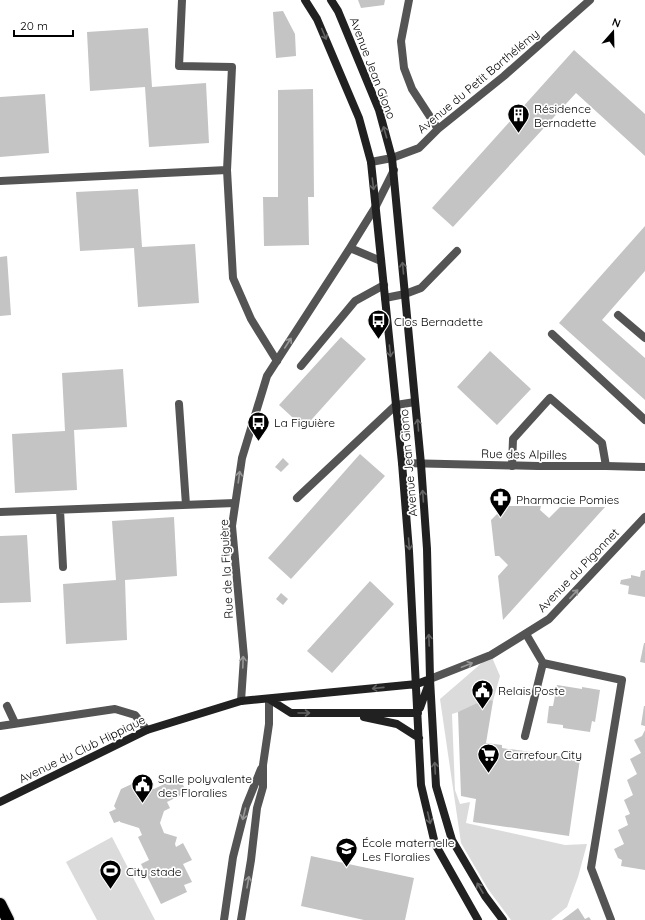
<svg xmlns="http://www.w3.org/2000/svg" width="645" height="920" font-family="Quicksand,sans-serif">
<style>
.green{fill:#dbdbdb}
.building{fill:#c4c4c4}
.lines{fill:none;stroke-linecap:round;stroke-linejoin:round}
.motorway-casing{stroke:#dbdbdb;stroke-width:14}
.service{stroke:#545454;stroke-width:8}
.minor{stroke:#545454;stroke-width:8}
.tertiary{stroke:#545454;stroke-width:8}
.secondary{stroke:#212121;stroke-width:8}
.motorway{stroke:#000;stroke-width:12}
.oneway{stroke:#646464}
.oneway2{stroke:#989898}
.labels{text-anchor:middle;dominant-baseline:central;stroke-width:3.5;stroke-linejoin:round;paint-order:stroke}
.street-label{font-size:12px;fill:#000;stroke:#fff}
.poi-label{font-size:12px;fill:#000;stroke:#fff;text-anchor:start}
</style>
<rect width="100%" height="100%" fill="#fff"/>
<path class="green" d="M491,655L500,676L493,701L452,714L455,790L460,804L470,802L466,823L565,845L587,844L578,877L567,907L551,920H511L488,889L461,843L440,699Z
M112,837L155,920H97L66,862Z"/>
<path class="building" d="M358,0H385L384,5L361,8Z
M283,11L295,34L296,56L276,58L273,12Z
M148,28L152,87L206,83L209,143L149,147L145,87L90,91L87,32Z
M574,50L645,114V156L576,93L453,227L432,208Z
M313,89L314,197H308L309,245L264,246L263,197H278V90Z
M45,94L49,153L0,157V97Z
M138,189L142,247L195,244L199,303L138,307L134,248L80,251L76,192Z
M645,226V271L602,320L645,358V400L559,323Z
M7,256L11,315L0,316V257Z
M341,337L366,359L304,428L279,405Z
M490,351L531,389L497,425L457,387Z
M123,369L127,427L74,430L77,490L15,493L12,434L65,431L62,373Z
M360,454L385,476L291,579L268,558Z
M283,458L289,464L281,472L275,467Z
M505,506H541L540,510L549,518L560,507H605L503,620L498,576L508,565L499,556H495L491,520Z
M174,517L177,576L125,580L127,640L66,644L63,584L116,580L112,521Z
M27,535L31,602L0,603V536Z
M645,570V597L628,594L629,586L620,584L621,580L631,578V575L640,577L641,571Z
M370,581L394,604L332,673L307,651Z
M281,593L288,599L283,605L276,599Z
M644,643H645V663L640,662Z
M557,685L582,689V687L600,690L595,722L592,721L590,732L563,728V725L547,723L549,706H553Z
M486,699L493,701L486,743L502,745V748L580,759L569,836L473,822L476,799L461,796L458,712Z
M644,706H645V726L641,725Z
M645,730V870L621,866L622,860L618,858L614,849L624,844L618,830L628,825L625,816L630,814L624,800L633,795L627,780L637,774L630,759L641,753L634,740L642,736Z
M179,777L186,791L184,796L181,795L167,802L170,808L164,811L160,823L164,833L177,837L175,844L176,847L183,843L192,860L183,864L192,882L184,885L187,892L161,904L141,864L149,860L138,837L142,835L139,828L120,822V821L114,823L109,812L116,809L114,806L121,789L134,783L154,789Z
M311,856L414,878L405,920H364L301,906Z
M578,908L585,919L589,917L591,920H562Z"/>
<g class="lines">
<defs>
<path id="motorway" d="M0,904L8,920"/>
</defs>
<use href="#motorway" class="motorway-casing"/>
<path class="service" d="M182,0L179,66L232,67L227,170L233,278L251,319L277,361
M0,181L227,170
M385,298L405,294L421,288L457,251
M618,315L645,338
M552,334L645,420
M301,366L355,301L384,285
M179,404L186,505
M512,466L513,439L550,398L602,443L606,466
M297,498L396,405L415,402
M60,510L63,567
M0,512L235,503
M526,634L543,663L622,680L591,868L611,920
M7,706L15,723
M0,726L115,709L135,715L147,730
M525,736L543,663"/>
<path class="minor" d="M409,0L401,41L404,68L412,89L438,129
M371,162L392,158L419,148L438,129L504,76L590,0
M350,248L381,261
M241,701L244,657L232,526L242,458L267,376L350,248L376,206L394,170
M224,920L233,857L246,806L261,769
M241,920L251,860L257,808L263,787V765L269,724V699"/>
<path class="tertiary" d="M402,463L538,466H606L645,467
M430,679L491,655L549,619L645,517"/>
<path class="secondary" d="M305,0L317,19L359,118L371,162L402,463L409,551L421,785L435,844L478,920
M331,0L338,11L379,110L392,158L421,464L427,549L430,679L436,786L452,840L485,896L503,920
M269,699L291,713H418
M420,708L429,683
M364,717L397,724L419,738
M0,802L147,730L241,701L417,684L430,679"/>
<use href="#motorway" class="motorway"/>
</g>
<defs><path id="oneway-shaft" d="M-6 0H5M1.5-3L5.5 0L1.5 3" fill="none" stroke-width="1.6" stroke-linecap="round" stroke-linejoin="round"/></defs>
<g class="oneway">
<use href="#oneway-shaft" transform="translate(324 34) rotate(67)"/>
<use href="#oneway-shaft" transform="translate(385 132) rotate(-106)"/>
<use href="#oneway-shaft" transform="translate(373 184) rotate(83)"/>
<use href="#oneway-shaft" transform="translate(403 268) rotate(-95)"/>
<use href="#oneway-shaft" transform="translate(390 351) rotate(84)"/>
<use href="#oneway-shaft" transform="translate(418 425) rotate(-95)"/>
<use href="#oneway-shaft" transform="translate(423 496) rotate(-94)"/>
<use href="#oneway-shaft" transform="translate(409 544) rotate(85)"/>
<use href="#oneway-shaft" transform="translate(429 640) rotate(-92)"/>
<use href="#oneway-shaft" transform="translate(378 688) rotate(174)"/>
<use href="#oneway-shaft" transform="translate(304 713)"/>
<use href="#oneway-shaft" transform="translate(435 768) rotate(-93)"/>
<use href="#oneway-shaft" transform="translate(429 818) rotate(77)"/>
<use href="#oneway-shaft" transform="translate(480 888) rotate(-120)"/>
</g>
<g class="oneway2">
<use href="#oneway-shaft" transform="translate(288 343) rotate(-57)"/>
<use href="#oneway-shaft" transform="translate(239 477) rotate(-82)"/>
<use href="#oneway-shaft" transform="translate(574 594) rotate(-47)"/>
<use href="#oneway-shaft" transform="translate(243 662) rotate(-88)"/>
<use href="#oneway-shaft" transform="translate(467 665) rotate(-21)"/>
<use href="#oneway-shaft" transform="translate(244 814) rotate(104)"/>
<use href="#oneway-shaft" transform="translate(248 882) rotate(-80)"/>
</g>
<defs>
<symbol id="building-pin" viewBox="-11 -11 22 30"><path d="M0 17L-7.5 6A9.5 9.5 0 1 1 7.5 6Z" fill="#000" stroke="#fff"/><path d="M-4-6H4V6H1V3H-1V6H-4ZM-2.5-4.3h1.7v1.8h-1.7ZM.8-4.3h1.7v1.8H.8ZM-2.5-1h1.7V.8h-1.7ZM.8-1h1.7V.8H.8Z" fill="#fff"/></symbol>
<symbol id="bus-pin" viewBox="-11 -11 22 30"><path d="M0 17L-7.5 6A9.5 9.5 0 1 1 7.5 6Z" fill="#000" stroke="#fff"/><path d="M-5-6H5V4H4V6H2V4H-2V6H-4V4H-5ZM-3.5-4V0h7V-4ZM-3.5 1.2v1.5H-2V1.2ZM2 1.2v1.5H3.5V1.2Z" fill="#fff"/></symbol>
<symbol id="pharmacy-pin" viewBox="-11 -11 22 30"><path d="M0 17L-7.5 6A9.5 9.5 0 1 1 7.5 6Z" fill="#000" stroke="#fff"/><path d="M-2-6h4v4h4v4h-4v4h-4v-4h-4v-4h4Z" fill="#fff"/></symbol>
<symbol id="civic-pin" viewBox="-11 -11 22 30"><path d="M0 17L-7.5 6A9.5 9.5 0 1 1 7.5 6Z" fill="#000" stroke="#fff"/><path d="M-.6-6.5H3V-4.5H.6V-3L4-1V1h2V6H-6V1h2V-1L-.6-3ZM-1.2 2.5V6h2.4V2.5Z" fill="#fff"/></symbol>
<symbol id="supermarket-pin" viewBox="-11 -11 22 30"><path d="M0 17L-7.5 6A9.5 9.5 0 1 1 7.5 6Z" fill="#000" stroke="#fff"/><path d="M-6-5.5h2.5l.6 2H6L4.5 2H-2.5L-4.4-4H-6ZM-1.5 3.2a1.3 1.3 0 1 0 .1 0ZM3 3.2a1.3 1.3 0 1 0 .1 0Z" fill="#fff"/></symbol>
<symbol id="school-pin" viewBox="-11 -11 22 30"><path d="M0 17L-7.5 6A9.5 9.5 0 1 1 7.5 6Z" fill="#000" stroke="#fff"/><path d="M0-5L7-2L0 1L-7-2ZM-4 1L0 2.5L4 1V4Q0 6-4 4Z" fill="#fff"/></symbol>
<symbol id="stadium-pin" viewBox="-11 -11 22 30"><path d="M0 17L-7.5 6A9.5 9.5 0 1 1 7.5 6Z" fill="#000" stroke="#fff"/><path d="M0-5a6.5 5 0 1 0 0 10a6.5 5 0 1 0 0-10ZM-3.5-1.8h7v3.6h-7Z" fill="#fff"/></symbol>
</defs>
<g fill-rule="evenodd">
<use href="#building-pin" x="506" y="102" width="25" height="34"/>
<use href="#bus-pin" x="366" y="308" width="25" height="34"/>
<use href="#bus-pin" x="246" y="410" width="25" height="34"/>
<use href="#pharmacy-pin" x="488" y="486" width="25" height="34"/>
<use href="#civic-pin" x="470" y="678" width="25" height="34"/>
<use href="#supermarket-pin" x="476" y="742" width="25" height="34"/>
<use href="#civic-pin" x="130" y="772" width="25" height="34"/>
<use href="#school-pin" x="334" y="836" width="25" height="34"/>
<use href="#stadium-pin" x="98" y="858" width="25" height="34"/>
</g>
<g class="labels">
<g class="street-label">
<text transform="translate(373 68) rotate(69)">Avenue Jean Giono</text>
<text transform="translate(478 81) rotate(-40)">Avenue du Petit Barthélémy</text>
<text transform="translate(524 454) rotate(1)">Rue des Alpilles</text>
<text transform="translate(408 463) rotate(-95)">Avenue Jean Giono</text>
<text transform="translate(226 569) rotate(-93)">Rue de la Figuière</text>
<text transform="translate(578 570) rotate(-46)">Avenue du Pigonnet</text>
<text transform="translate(82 749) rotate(-26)">Avenue du Club Hippique</text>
</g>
<g class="poi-label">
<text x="534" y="108">Résidence<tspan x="534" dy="14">Bernadette</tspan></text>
<text x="394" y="321">Clos Bernadette</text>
<text x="274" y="422">La Figuière</text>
<text x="516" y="499">Pharmacie Pomies</text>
<text x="498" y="690">Relais Poste</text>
<text x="504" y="754">Carrefour City</text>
<text x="158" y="778">Salle polyvalente<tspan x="158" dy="14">des Floralies</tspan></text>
<text x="362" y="842">École maternelle<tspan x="362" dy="14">Les Floralies</tspan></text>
<text x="126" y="871">City stade</text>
</g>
</g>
<g transform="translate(613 32) rotate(20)" stroke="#ffffff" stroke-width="3" paint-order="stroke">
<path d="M0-3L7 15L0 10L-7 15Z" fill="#000000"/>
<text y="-6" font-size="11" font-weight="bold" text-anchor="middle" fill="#000000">N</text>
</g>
<path d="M14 30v6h59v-6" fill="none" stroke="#000000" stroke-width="2"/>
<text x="20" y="30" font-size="12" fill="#000000" stroke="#ffffff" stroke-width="3" paint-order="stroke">20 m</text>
</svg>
